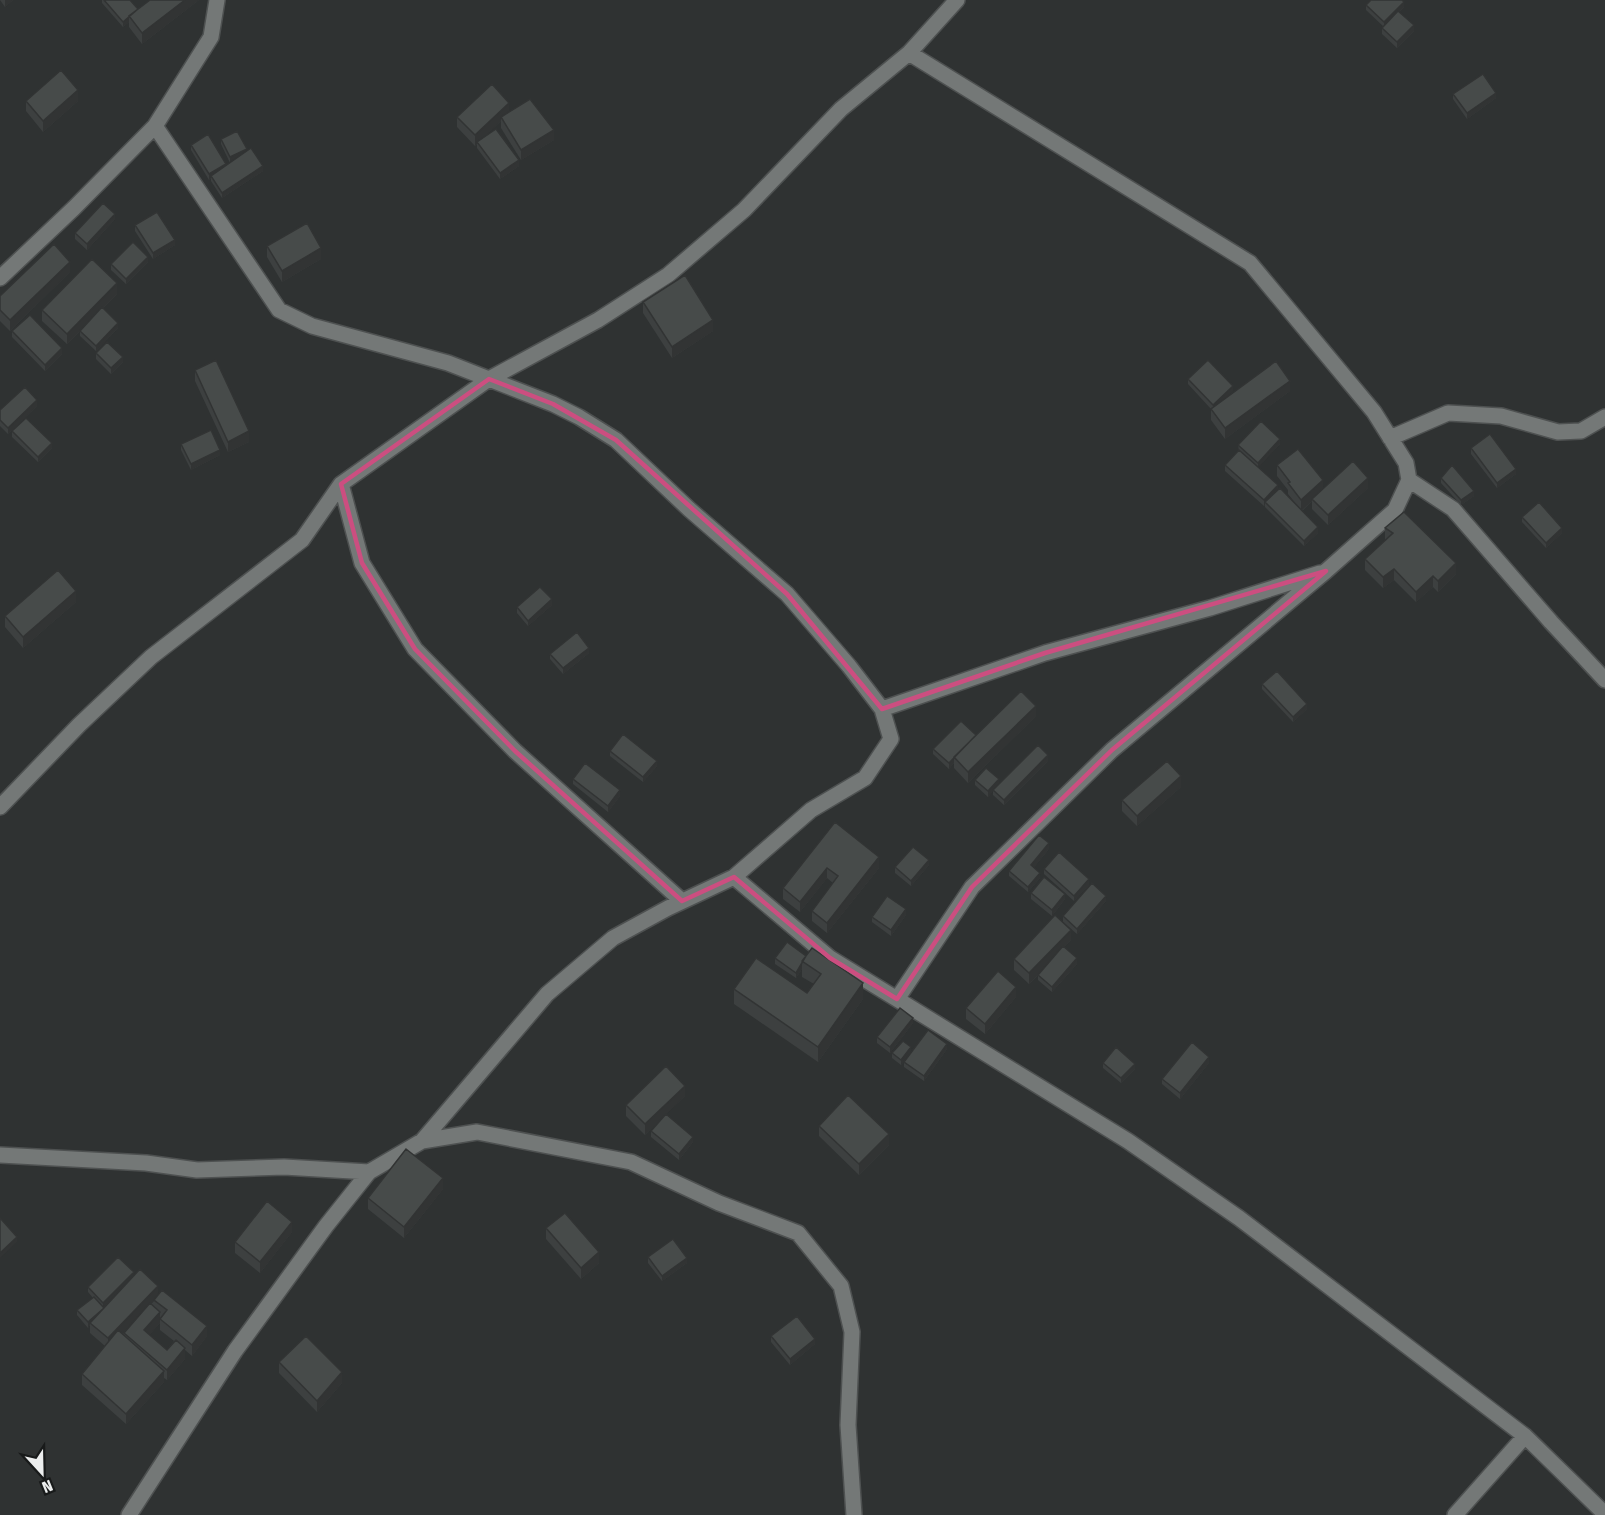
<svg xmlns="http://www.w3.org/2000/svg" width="1605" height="1515" font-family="'Fira Sans Condensed',sans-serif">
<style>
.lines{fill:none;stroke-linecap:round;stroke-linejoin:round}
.street-casing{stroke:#4e5151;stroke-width:18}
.street{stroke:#747877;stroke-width:15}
.wall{fill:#3d4040;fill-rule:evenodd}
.shaded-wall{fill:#323434}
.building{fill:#474b4a;stroke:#323434;stroke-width:1.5}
.marked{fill:none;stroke:#cc4e80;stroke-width:4.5;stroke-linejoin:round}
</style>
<rect width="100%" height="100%" fill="#2f3232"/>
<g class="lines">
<defs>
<path id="street" d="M0,278L74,208L155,126L211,37L217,0
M1390,438L1448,413L1501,416L1558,432L1581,431L1605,417
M1409,480L1453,509L1551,622L1605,680
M341,484L362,563L415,649L515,751L682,901
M882,709L1045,653L1210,608L1320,573
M0,807L79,725L151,657L302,540L341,484L489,379L598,320L668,275L744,210L841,109L909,53L957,0
M734,877L830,958L1128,1141L1239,1218L1525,1436L1605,1514
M897,999L972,887L1112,750L1326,571L1395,510L1409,480L1406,463L1374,412L1250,263L909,53
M422,1141L477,1132L631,1162L719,1203L798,1233L841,1286L852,1332L848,1425L854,1515
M0,1155L146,1163L197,1170L284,1167L369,1172
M129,1515L235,1351L326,1226L369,1172L422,1141L547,994L613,938L668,908L734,877L811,810L865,778L891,739L882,709L849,666L787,594L689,509L616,440L579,417L553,404L448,363L312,326L279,310L155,126
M1455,1515L1525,1436"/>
</defs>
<use href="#street" class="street-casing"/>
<use href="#street" class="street"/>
</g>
<path class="wall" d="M0,0H13L5,7Z
M102,0H130L138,9L199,0L142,44L129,27V22L123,27L102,3Z
M1366,5L1404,7L1399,12L1414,31L1397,48L1382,34V28L1384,27L1366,10Z
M1453,94L1496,98L1467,119L1453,99Z
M26,101H78L43,132L26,111Z
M509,112L554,140L521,160L501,128V121L483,138L519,166L500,179L477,148V144L475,146L457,127V117Z
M221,139L247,152L263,171L222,198L211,181V178L209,180L191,150V145L226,165L230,163L221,144Z
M115,219L87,250L75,239V233Z
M135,225L175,245L153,259L135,231Z
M267,246L321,259L282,282L267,257Z
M148,262L126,284L111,270V264Z
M70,272L10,331L0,321V296Z
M117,294L103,308L118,328L96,351L80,336V331L67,344L42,321V310Z
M643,302L713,331L672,358L643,313Z
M12,331L62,354L45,371L12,337Z
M96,353L123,362L111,374L96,359Z
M195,370L249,442L228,452L195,381Z
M1188,379L1233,392L1229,395L1290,391L1225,439L1211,420V409L1188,384Z
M37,406L8,434L0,426V410Z
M12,431L52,448L38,462L12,437Z
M181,444L220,455L191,470L181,450Z
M1280,444L1258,467L1278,489L1299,508L1288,494V490L1277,476V465L1323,488H1368L1328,525L1312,509V501L1302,511L1318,533L1304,546L1265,507V505L1264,506L1225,471V465L1239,451L1238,445Z
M1471,448L1516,474L1497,488L1471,454Z
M1441,478L1474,496L1461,505L1441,483Z
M1522,517L1562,533L1546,548L1522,522Z
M1385,528L1456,574L1438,592L1433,587L1416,602L1394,580L1383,588L1365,570V559L1386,540L1385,539Z
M76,602L23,648L5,627V616Z
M552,605L528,626L517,613V607Z
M589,653L563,674L550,659V654Z
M1262,684L1307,709L1293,722L1262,689Z
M1036,716L968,783L954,768V763L949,769L933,754V749Z
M610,751L657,766L643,782L610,756Z
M1048,761L1004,805L993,795V791L988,797L975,785V780L999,784Z
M573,779L620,796L608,812L573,784Z
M1181,787L1137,826L1122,811V800Z
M835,822L879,868L827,933L812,921V911L833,883L827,878L800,912L783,899V888Z
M1049,849L1034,867L1040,878L1028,892L1009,876V871Z
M929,865L911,886L895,873V867Z
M1044,869L1089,885L1074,901L1044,874Z
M1031,893L1065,899L1052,916L1031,899Z
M1106,901L1077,934L1063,922V916Z
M906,915L891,936L872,922V917Z
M1071,940L1064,947L1077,964L1052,992L1038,980V975L1029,984L1014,970V959Z
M787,942L863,999L818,1062L734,1004V989L807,993L814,984L802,977V969L796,978L775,964V958Z
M1016,997L985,1034L966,1019V1008Z
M913,1023L890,1053L877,1043V1037Z
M947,1049L924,1081L904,1067V1062Z
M892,1053H911L901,1065L892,1058Z
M1103,1063L1135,1069L1121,1083L1103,1068Z
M1209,1063L1180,1099L1162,1084V1079Z
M685,1096L666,1114L693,1142L679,1160L651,1137V1131L663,1117L645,1135L626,1116V1105Z
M819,1126L889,1145L859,1175L819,1136Z
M443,1189L404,1238L368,1209V1198Z
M546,1228L599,1263L581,1279L546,1239Z
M292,1232L260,1273L235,1253V1242Z
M648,1257L687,1263L662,1281L648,1263Z
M134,1276L207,1336L192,1356L185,1350V1359L167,1380L164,1378V1382L126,1424L82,1385V1374L105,1346L90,1333V1325L88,1328L77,1315V1310L93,1298L88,1292V1287ZM160,1323V1330L174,1341L167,1350L149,1335Z
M771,1336L815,1344L790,1365L771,1342Z
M279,1362L342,1383L317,1412L279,1373Z"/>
<path class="shaded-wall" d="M5,0H13L5,7Z
M185,0H199L142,44V33Z
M1404,2V7L1384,27V22Z
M129,17V22L123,27V22Z
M1414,25V31L1397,48V42Z
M78,90V101L43,132V121Z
M1496,93V98L1467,119V113Z
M509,103V113L501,117V121L475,146V135Z
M554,130V140L521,160V150Z
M247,149V155L230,163V157Z
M519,160V166L500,179V173Z
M226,164V169L211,176V178L209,180V174Z
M263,166V171L222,198V193Z
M115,214V219L87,250V244Z
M175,240V245L153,259V253Z
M321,248V259L282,282V271Z
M148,257V262L126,284V279Z
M70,262V272L10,331V320Z
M117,283V294L67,344V334Z
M713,320V331L672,358V347Z
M118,323V328L96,351V346Z
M62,348V354L45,371V365Z
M123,357V362L111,374V368Z
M1290,381V391L1225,439V428Z
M1233,386V392L1213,411V405Z
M37,400V406L8,434V428Z
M249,431V442L228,452V442Z
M1280,439V444L1258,468V463Z
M52,443V448L38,462V457Z
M220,450V455L191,470V464Z
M1516,469V474L1497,488V483Z
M1368,478V488L1328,525V515Z
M1323,480V491L1312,499V501L1301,511V500Z
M1278,485V491L1265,502V505L1264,506V500Z
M1474,491V496L1461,505V500Z
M1318,527V533L1304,546V541Z
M1562,528V533L1546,548V543Z
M1456,563V574L1438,592V581Z
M1394,569V580L1383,588V577Z
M1433,576V587L1416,602V592Z
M76,591V602L23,648V637Z
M552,599V605L528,626V621Z
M589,648V653L563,674V668Z
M1307,704V709L1293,722V717Z
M1036,706V716L968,783V772Z
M1048,755V761L1004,805V800Z
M954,757V763L949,769V763Z
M657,761V766L643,782V777Z
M1181,776V787L1137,826V816Z
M999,779V785L988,797V791Z
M620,790V796L608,812V806Z
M1049,843V849L1031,871V865Z
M879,857V868L827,933V923Z
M929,860V865L911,886V881Z
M827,868V878L800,912V902Z
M1040,873V878L1028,892V887Z
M1089,879V885L1074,901V896Z
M1065,894V899L1052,916V910Z
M1106,896V901L1077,934V929Z
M906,909V915L891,936V930Z
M1071,930V940L1029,984V973Z
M1077,958V964L1052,992V987Z
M802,963V969L796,978V973Z
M863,983V999L818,1062V1047Z
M1016,987V997L985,1034V1024Z
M913,1018V1023L890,1053V1047Z
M947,1044V1049L924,1081V1076Z
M911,1047V1053L901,1065V1060Z
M1209,1057V1063L1180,1099V1093Z
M1135,1064V1069L1121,1083V1078Z
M685,1086V1096L645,1135V1124Z
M889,1134V1145L859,1175V1164Z
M693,1137V1142L679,1160V1154Z
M443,1178V1189L404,1238V1227Z
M292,1222V1232L260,1273V1262Z
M17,1237V1242L0,1258V1253Z
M599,1252V1263L581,1279V1268Z
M687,1258V1263L662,1281V1276Z
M134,1272V1277L103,1308V1303Z
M158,1286V1297L108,1349V1338Z
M104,1309L90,1323V1325L88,1328V1322Z
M160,1312V1323L144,1341V1330Z
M207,1326V1336L192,1356V1345Z
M815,1339V1344L790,1365V1359Z
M185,1348V1359L167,1380V1370Z
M164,1371V1382L126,1424V1414Z
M342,1372V1383L317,1412V1401Z"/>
<path class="building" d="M104,0H130L138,9L123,22Z
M150,0H185L142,33L129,16Z
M1371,0H1402L1404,2L1384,22L1366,5Z
M1398,11L1414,25L1397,42L1382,28Z
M61,70L78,90L43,121L26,101Z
M1483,74L1496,93L1467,113L1453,94Z
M492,84L509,103L475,135L457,117Z
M530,99L554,130L521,150L501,117Z
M496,129L519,160L500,173L477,142Z
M237,131L247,149L230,157L221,139Z
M208,134L226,164L209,174L191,145Z
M251,148L263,166L222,193L211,176Z
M103,203L115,214L87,244L75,233Z
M157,212L175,240L153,253L135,225Z
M307,223L321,248L282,271L267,246Z
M133,242L148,257L126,279L111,264Z
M54,244L70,262L10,320L0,310V296Z
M92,259L117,283L67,334L42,310Z
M685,275L713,320L672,347L643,302Z
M102,307L118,323L96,346L80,331Z
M30,315L62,348L45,365L12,331Z
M107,342L123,357L111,368L96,353Z
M216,360L249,431L228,442L195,370Z
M1208,360L1233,386L1213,405L1188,379Z
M1276,361L1290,381L1225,428L1211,409Z
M25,387L37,400L8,428L0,420V410Z
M26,418L52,443L38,457L12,431Z
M1261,421L1280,439L1258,463L1238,445Z
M211,430L220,450L191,464L181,444Z
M1490,434L1516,469L1497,483L1471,448Z
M1298,449L1323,480L1301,500L1288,483L1290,482L1277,465Z
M1239,450L1278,485L1264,500L1225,465Z
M1353,461L1368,478L1328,515L1312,499Z
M1452,465L1474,491L1461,500L1441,478Z
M1280,488L1318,527L1304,541L1265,502Z
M1539,502L1562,528L1546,543L1522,517Z
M1404,512L1456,563L1438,581L1433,576L1416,592L1394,569L1383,577L1365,559L1393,533L1385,528Z
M58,570L76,591L23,637L5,616Z
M540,587L552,599L528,621L517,607Z
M577,632L589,648L563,668L550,654Z
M1277,671L1307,704L1293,717L1262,684Z
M1021,691L1036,706L968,772L954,757Z
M961,721L976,735L949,763L933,749Z
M623,734L657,761L643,777L610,751Z
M1038,745L1048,755L1004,800L993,790Z
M1167,761L1181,776L1137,816L1122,800Z
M585,763L620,790L608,806L573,779Z
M986,768L999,779L988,791L975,780Z
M835,822L879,857L827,923L812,911L838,876L827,868L800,902L783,888Z
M1039,835L1049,843L1031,865L1040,873L1028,887L1009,871Z
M913,847L929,860L911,881L895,867Z
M1059,852L1089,879L1074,896L1044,869Z
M1044,877L1065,894L1052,910L1031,893Z
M1092,883L1106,896L1077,929L1063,916Z
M887,896L906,909L891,930L872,917Z
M1055,915L1071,930L1029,973L1014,959Z
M787,942L806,956L796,973L775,958Z
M1063,946L1077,958L1052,987L1038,975Z
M812,948L863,983L818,1047L734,989L756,958L807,993L821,974L802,961Z
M998,971L1016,987L985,1024L966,1008Z
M900,1008L913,1018L890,1047L877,1037Z
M928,1030L947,1044L924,1076L904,1062Z
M903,1041L911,1047L901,1060L892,1053Z
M1192,1042L1209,1057L1180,1093L1162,1079Z
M1116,1047L1135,1064L1121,1078L1103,1063Z
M666,1066L685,1086L645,1124L626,1105Z
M848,1095L889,1134L859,1164L819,1126Z
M666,1114L693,1137L679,1154L651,1131Z
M406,1149L443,1178L404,1227L368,1198Z
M267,1201L292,1222L260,1262L235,1242Z
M565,1213L599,1252L581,1268L546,1228Z
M0,1218L17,1237L0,1253Z
M673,1239L687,1258L662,1276L648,1257Z
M118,1257L134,1272L103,1303L88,1287Z
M140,1269L158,1286L108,1338L90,1323Z
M162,1290L207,1326L192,1345L160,1319L167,1310L154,1300Z
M94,1297L104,1308L88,1322L77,1310Z
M150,1303L160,1312L144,1330L167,1350L176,1340L185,1348L167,1370L124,1333Z
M797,1316L815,1339L790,1359L771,1336Z
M118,1330L164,1371L126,1414L82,1374Z
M306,1336L342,1372L317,1401L279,1362Z"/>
<path class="marked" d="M489,379L553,404L616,440L787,594L882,709L1045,653L1326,571L1112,750L972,887L897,999L830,958L734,877L682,901L515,751L415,649L362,563L341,484Z"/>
<g transform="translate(42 1473) rotate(158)" stroke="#181a1a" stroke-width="4.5" paint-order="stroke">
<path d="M0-4.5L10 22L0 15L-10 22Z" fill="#eceeee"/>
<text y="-9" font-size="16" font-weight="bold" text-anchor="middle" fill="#eceeee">N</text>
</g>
</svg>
